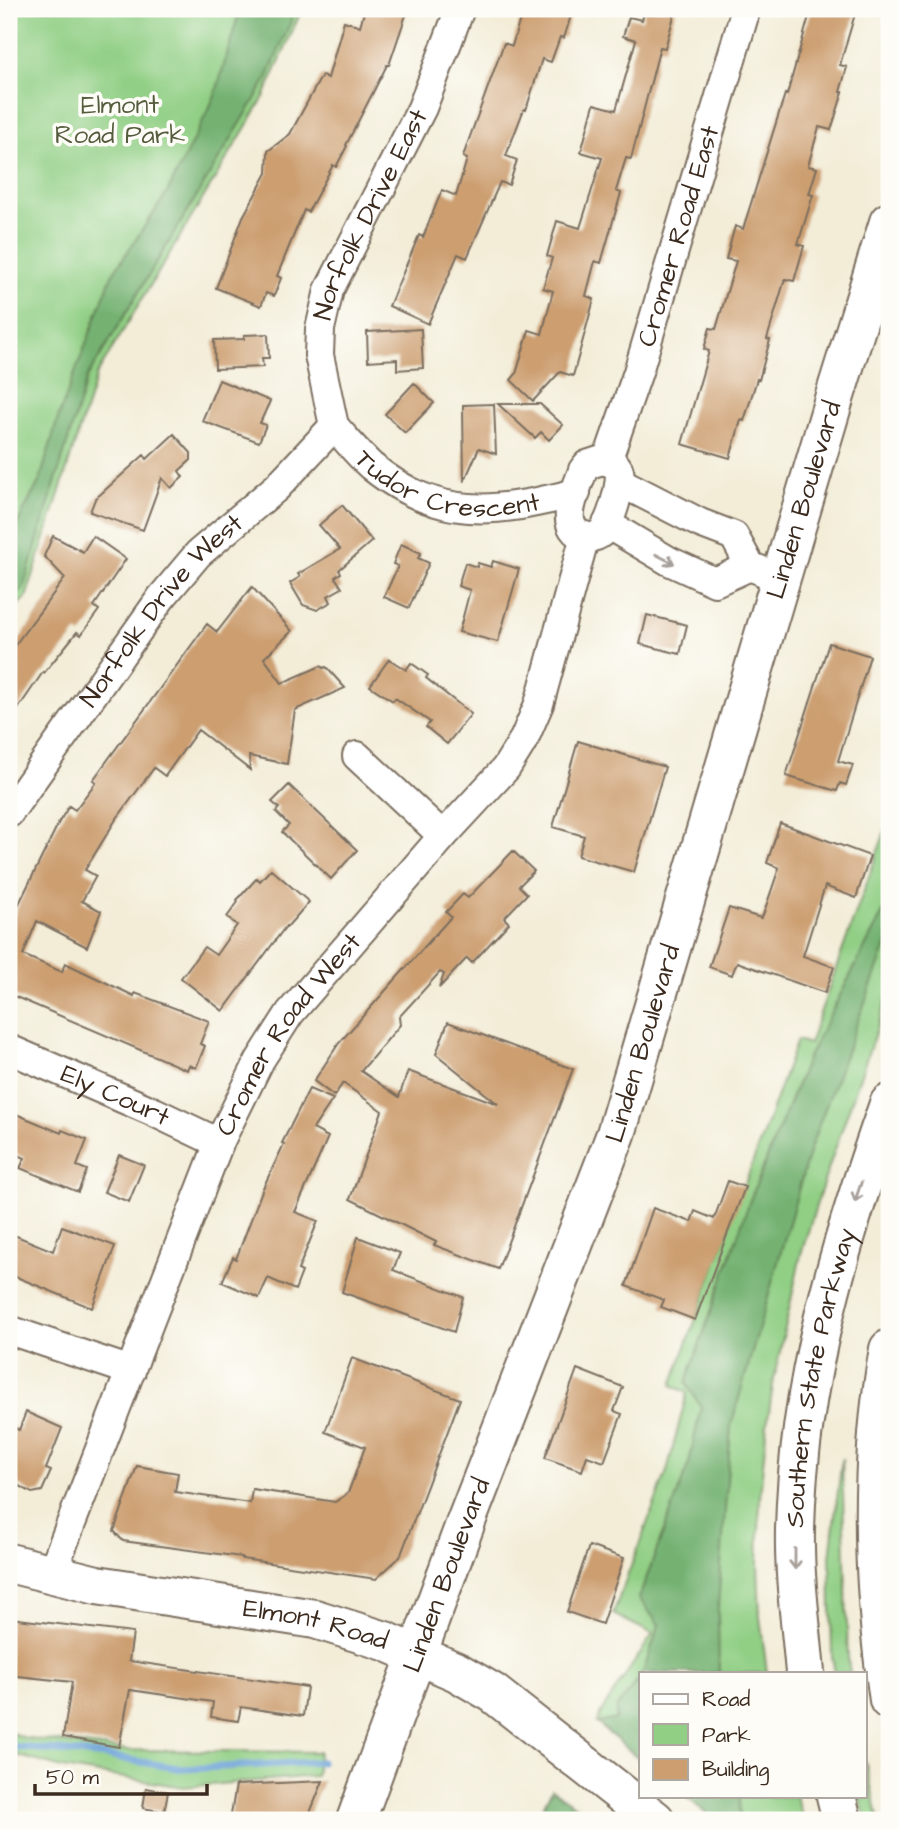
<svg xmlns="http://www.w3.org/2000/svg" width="898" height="1829" font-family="'Architects Daughter',sans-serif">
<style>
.green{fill:#91cf85;stroke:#667c52;stroke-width:2}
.forest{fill:#74b272;stroke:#586e48;stroke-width:2}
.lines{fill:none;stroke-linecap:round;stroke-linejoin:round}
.stream{stroke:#69a0d7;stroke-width:7}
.building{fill:#cc9e70}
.minor-casing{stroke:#7b6e5f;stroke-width:32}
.secondary-casing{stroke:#7b6e5f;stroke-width:42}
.motorway-casing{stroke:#7b6e5f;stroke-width:42}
.minor{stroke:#fff;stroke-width:28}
.secondary{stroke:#fff;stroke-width:38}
.motorway{stroke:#fff;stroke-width:38}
.oneway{stroke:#a79f9a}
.labels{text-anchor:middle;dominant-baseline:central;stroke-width:7;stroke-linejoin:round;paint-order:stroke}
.park-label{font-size:26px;fill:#555c3d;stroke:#fdfcf7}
.street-label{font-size:26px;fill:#3b2a1e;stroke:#fdfcf7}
</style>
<rect width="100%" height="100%" fill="#fdfcf7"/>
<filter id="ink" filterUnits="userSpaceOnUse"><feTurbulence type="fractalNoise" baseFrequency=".0143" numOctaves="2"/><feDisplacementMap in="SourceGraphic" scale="14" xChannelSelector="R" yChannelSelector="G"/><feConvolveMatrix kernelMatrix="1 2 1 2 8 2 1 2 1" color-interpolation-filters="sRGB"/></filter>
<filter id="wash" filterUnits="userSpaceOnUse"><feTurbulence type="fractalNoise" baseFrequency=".00686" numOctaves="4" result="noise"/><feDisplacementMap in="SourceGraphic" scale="28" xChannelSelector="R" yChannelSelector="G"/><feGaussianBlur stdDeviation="1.57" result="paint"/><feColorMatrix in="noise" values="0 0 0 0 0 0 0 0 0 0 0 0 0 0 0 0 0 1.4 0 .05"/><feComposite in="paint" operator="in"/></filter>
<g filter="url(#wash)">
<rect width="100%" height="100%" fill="#f3edd8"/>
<path class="green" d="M9,9H302L264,97L97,374L26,598L9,612Z
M888,823L889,993L821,1190L801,1254L774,1379L766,1432L760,1498L758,1564L760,1617L767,1673H641V1760L597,1723L601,1712L653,1634L613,1614L667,1471L687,1393L672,1385L797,1040L809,1044Z
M842,1458L848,1660L850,1673H835L832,1657L830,1557Z
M9,1732L25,1738L125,1750L319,1752L316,1776L183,1787L62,1768L9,1753Z
M865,1761L879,1820H866L859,1796H865Z
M685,1796H796L804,1820H715Z"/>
<path class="forest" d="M240,9H296L266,81L87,378L23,589L9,601V539L40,480L58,418L112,275L167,193L215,96Z
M889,901V938L811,1146L731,1426L718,1608L719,1673H643L659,1625L639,1598L689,1463L701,1407L686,1383L750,1200L808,1057Z
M641,1677V1760L597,1723L616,1719L617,1707Z
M552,1789L595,1820H536Z
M685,1796H739L740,1820H715Z"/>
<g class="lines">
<path class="stream" d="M9,1746L106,1756L183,1769L321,1762"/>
</g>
<g id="blocks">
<path class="building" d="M365,9H408L389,65H387L346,145L347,146L336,167L333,165L308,212L304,210L277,276L281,278L274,296L266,293L261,306L216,288L243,217L267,173L268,151L290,134L322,75L328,78L344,21L360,26Z
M523,9H573L564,38L560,37L551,62L542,59L526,110L524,109L506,156L517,160L509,185L500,182L467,258L458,254L428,324L389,306L419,235L423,237L442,190L456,196L467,159L463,157L468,142L504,43L512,46Z
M645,9H676L665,48L660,47L631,159L626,158L616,191L621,193L601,263L595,261L586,296L594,299L573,376L560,372L533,401L511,380L516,374L529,330L542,334L553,291L543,288L552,258L547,256L557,221L580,228L602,158L581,152L594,104L616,110L636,40L623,36L629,17L642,20Z
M811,9H854L853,14H855L840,65L847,67L840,92H843L831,130L819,127L808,166L817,168L809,194L813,195L798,244L804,246L794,281L785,279L767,339L770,340L759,380L757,379L744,421L741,420L730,458L682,444L709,351L704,349L710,328L716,329L736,261L726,259L735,226L743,229L785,94L787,95Z
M421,329L423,368L397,370V359L368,361L367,332Z
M268,334L269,358H262L263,367L215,369L214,340L244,339V335Z
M219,380L270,401L260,423L266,425L259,442L202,421Z
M414,383L434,403L405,433L385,414Z
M494,404L496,454L479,448L464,482L463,405Z
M498,404H540L563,425L549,440L541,432L535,438Z
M174,434L191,453V460L179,471L183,477L171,488L162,478L143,530L90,512L95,499L144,455L147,459Z
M342,505L372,541L339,570L341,573L335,577L342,588L328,596L331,602L317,610L303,605L290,583L300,577L298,574L340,549L319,525Z
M53,536L83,552L93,536L126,559L94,606L99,610L81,635L77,632L44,673L43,672L9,722V653L65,578L44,556Z
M401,544L421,553L418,558L429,563L409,608L384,597L398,566L393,564Z
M493,561L519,569L498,642L459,632L470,590L458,586L465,563L477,567L478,563L491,567Z
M252,587L292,631L264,658L282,683L321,666L323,668L326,667L345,688L295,710L287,764L249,756L250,770L198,730L165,776L154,768L115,821L85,870L96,876L82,901L101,911L87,947L37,921L23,955L62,972L65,963L134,996L135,993L209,1021L200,1044L205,1046L196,1068L189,1065L187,1070L9,994V924L59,822L69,806L75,810L96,782L93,780L207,624L217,632Z
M647,615L687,625L680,654L640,644Z
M829,643L870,656L838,761L853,765L846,785L840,783L837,791L786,776Z
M389,659L406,670L411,663L428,675L426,678L471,714L447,744L426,727L430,722L395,698L393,701L370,686Z
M578,741L665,767L634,872L578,856L584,836L553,827Z
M289,785L357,850L331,879L282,832L289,825L276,812L279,808L272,802Z
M780,823L870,856L856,898L825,886L803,956L834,967L825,993L737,962L732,975L709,967L729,908L761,918L763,915L779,868L767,863Z
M513,851L534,871L519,886L527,894L504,918L509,923L472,963L467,958L439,988L444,974L440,972L399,1017L400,1025L361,1071L399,1097L408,1071L498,1104L436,1054L448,1022L573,1069L498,1269L434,1245L436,1242L350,1199L382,1111L343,1083L334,1096L314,1081L339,1043L451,917L446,912L463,894L468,898Z
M271,869L309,902L287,927L286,926L223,1011L181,978L204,947L216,955L237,925L227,917L238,902L237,900L257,878L260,881Z
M309,1089L333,1099L313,1129L328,1137L295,1212L318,1221L298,1270L302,1272L295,1290L268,1278L259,1298L222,1282L233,1257L236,1259L263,1188L284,1144L282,1143Z
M9,1111L61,1133L62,1130L87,1140L77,1166L87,1170L78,1192L20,1168L25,1158L9,1151Z
M119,1155L144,1165L129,1202L104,1192Z
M728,1181L745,1187L695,1320L661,1307L664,1300L626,1286L653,1208L691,1222L695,1211L714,1219Z
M62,1226L115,1246L92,1308L9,1274V1233L53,1251Z
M358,1237L400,1253L393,1270L463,1297L454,1332L342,1292Z
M352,1358L460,1399L400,1557L376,1579L242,1559V1557L123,1541L114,1531L137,1466L178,1473L175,1492L250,1503L252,1489L335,1502L348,1493L365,1447L325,1432Z
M577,1369L623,1387L614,1411L622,1414L604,1462L587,1456L582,1471L545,1458Z
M26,1412L62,1428L46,1469L51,1471L42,1491L32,1493L9,1480V1425L19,1430Z
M589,1546L624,1558L602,1624L567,1612Z
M9,1618L133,1633L129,1661L307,1687L303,1716L241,1707L238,1721L211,1717L213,1702L130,1690L119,1747L63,1737L72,1682L9,1675Z
M323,1781L307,1820H230L236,1785Z
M146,1788L168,1792L164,1812L143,1808Z"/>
</g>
</g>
<g filter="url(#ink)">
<use href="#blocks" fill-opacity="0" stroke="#7b6e5f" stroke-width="2"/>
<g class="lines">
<defs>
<g id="minor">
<path id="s1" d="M334,426L319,355L320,329L329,290L422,108L460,9"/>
<path id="s2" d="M334,426C346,439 358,454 371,466C440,522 495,513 576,493"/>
<path d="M602,460C609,462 617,463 619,471C623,482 610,526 601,533C595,538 587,538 581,535C557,524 578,487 583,470L587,465Z"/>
<path id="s3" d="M607,461L638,372L746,9"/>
<path d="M620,482L700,523L734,536L750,566L781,579"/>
<path d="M607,524L669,561L715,582L750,566"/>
<path d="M357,756L443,836"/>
<path id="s4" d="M9,813L161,598L198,554L277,487L334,426"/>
<path id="s5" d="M9,1049L154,1112L219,1143"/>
<path d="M9,1330L131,1371"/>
<path id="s6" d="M51,1575L219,1143L260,1060L290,1013L443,836L506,768L524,739L539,704L585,536"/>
</g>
<g id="secondary">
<path id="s7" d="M9,1563L97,1585L315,1619L385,1641L457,1672L493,1693L655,1820"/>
<path id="s8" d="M356,1820L467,1519L616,1134L834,399L889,222"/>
</g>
<g id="motorway">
<path d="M889,1349C868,1465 872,1584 889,1700"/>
<path id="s9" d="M805,1673C801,1624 794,1579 795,1530C798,1382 840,1242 889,1104"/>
<path d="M836,1796L842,1820"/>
</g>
</defs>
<use href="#minor" class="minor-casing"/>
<use href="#secondary" class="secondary-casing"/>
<use href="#motorway" class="motorway-casing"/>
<use href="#minor" class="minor"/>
<use href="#secondary" class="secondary"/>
<use href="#motorway" class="motorway"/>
</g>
<defs><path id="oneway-shaft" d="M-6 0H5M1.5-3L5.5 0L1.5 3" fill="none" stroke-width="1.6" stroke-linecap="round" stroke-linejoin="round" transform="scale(1.75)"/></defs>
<g class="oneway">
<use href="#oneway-shaft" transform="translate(665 559) rotate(27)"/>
<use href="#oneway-shaft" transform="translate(858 1192) rotate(109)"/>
<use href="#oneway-shaft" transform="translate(795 1559) rotate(90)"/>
</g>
</g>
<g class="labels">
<g class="park-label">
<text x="120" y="105">Elmont<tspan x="120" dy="30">Road Park</tspan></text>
</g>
<g class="street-label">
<text stroke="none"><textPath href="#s1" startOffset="224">Norfolk Drive East</textPath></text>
<text stroke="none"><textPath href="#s3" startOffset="236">Cromer Road East</textPath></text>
<text stroke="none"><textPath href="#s2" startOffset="136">Tudor Crescent</textPath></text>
<text stroke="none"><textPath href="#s8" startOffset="1395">Linden Boulevard</textPath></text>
<text stroke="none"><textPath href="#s4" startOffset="254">Norfolk Drive West</textPath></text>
<text stroke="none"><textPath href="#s6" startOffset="593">Cromer Road West</textPath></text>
<text stroke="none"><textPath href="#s8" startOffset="828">Linden Boulevard</textPath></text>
<text stroke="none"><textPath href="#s5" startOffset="116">Ely Court</textPath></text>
<text stroke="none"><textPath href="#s9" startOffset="298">Southern State Parkway</textPath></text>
<text stroke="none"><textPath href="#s8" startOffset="261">Linden Boulevard</textPath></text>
<text stroke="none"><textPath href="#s7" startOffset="313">Elmont Road</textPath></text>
</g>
</g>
<rect width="898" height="1829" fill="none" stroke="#fdfcf7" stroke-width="35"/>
<rect x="639" y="1672" width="228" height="126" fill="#fdfcf7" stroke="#afa8a0" stroke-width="2"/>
<rect x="653" y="1694" width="35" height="10" fill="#ffffff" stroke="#afa8a0" stroke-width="2"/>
<text x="702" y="1706" font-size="21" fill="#3b2a1e">Road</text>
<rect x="653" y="1724" width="35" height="21" fill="#91cf85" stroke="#afa8a0" stroke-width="2"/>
<text x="702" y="1742" font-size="21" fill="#3b2a1e">Park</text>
<rect x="653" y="1759" width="35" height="21" fill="#cc9e70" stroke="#afa8a0" stroke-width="2"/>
<text x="702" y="1776" font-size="21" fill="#3b2a1e">Building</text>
<path d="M35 1784v10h172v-10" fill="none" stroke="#3b2a1e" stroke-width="3.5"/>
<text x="46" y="1784" font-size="21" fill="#3b2a1e" stroke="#fdfcf7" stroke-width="5" paint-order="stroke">50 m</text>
</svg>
